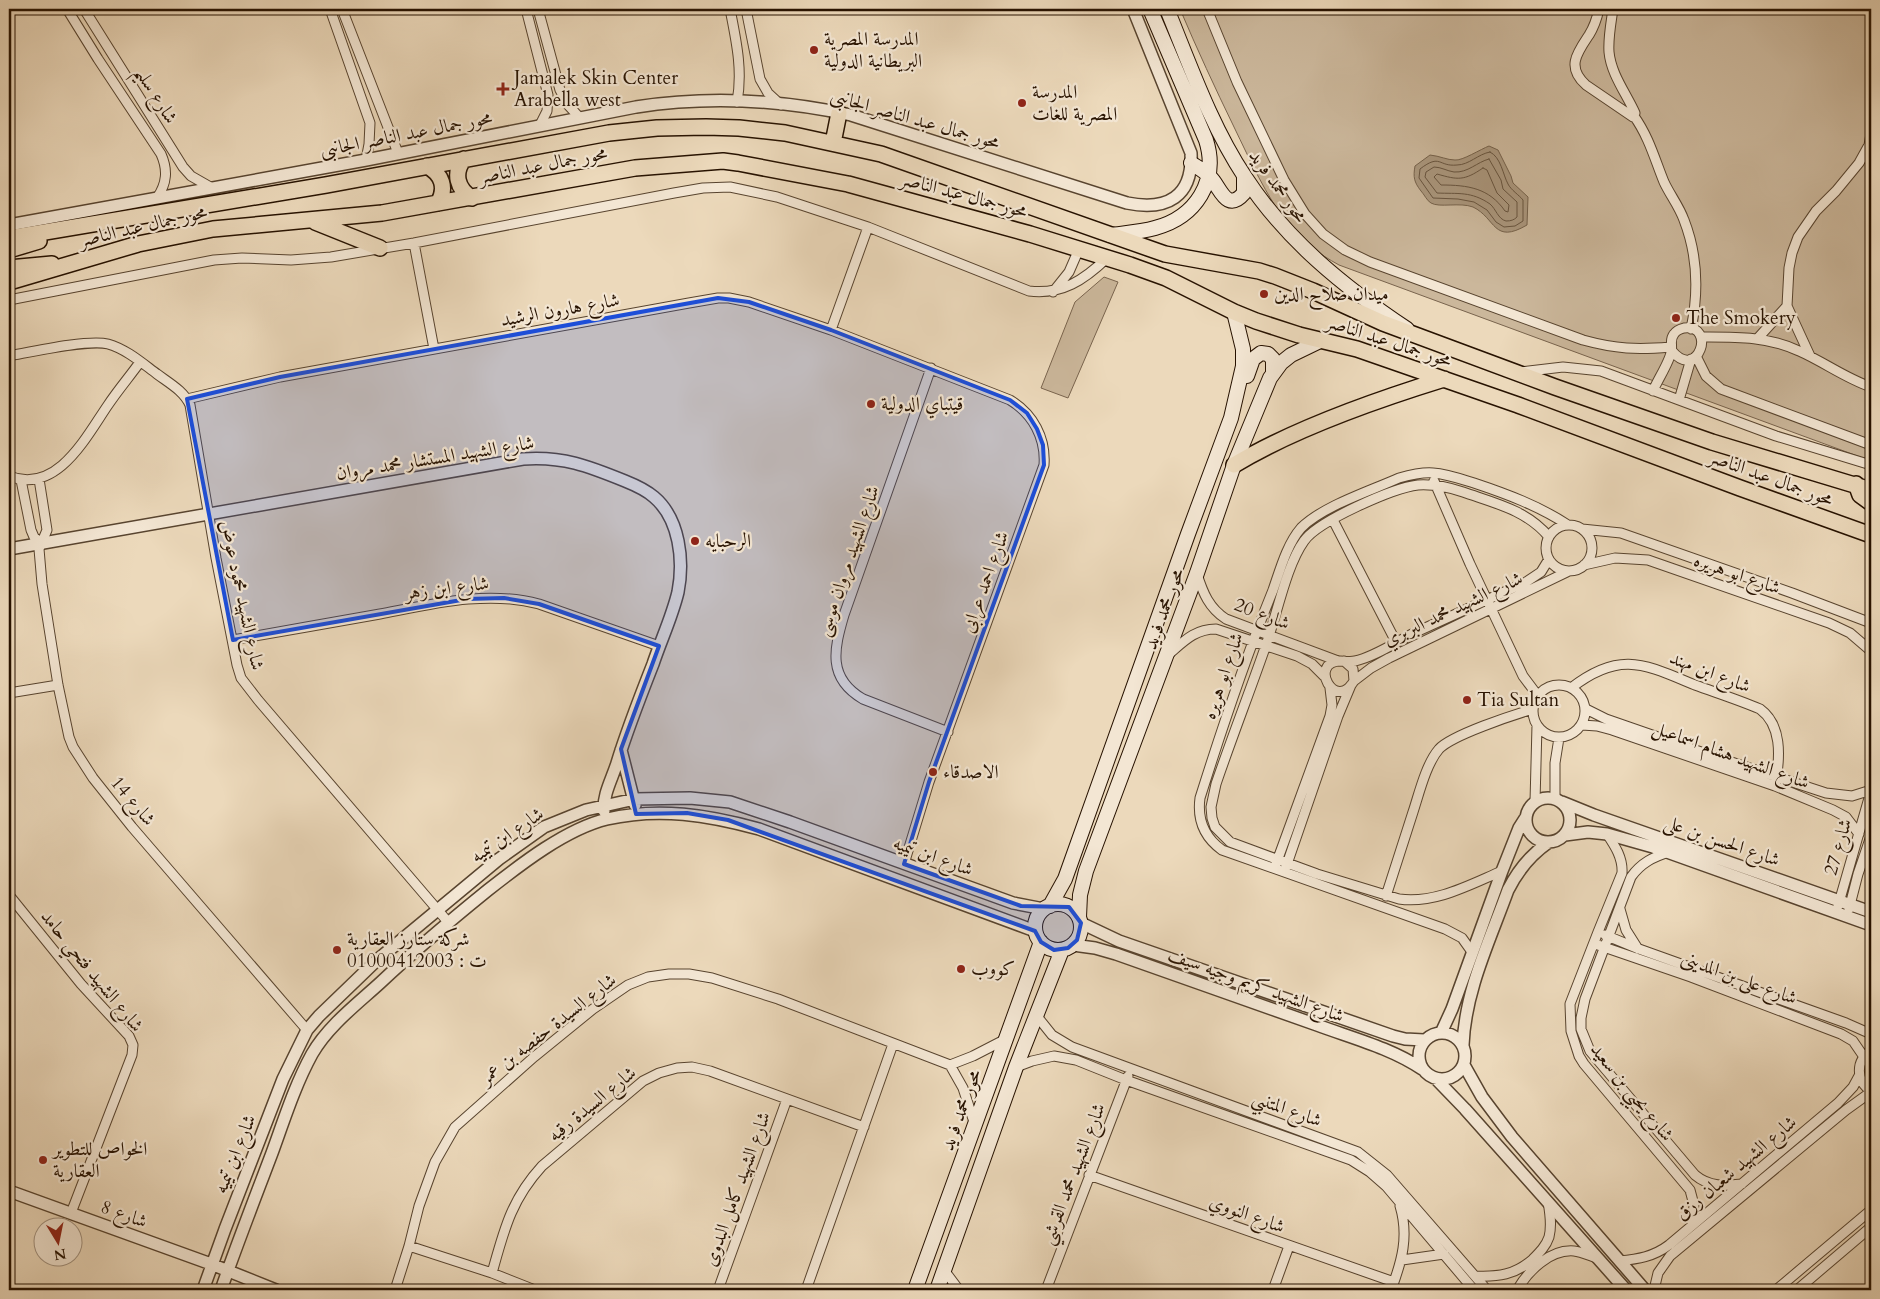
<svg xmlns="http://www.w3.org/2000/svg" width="1880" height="1299" font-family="Cardo,Amiri,serif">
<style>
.green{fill:#cbb79b;stroke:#79644e}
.water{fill:#a9957b;stroke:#75614a}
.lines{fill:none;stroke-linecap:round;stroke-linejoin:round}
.shore{stroke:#68543e;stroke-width:1}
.minor-casing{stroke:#58442f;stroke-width:11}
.tertiary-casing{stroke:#58442f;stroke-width:14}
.secondary-casing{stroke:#271200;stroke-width:16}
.primary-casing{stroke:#271200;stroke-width:18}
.minor{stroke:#f3e6d3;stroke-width:9}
.tertiary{stroke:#f3e6d3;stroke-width:11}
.secondary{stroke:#f3e6d3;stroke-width:14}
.primary{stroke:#ecd9bb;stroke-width:15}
.marked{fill:#1d4ed8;fill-opacity:0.2;stroke:#1d4ed8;stroke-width:4;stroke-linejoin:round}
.poi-dot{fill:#8f2418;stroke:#f3e6d3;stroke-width:2}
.labels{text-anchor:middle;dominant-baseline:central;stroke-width:4.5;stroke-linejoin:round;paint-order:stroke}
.poi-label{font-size:19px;fill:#271200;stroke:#f3e6d3;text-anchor:start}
.street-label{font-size:19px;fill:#271200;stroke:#f3e6d3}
</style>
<rect width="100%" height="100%" fill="#ecd9bb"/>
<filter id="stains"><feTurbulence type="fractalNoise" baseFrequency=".004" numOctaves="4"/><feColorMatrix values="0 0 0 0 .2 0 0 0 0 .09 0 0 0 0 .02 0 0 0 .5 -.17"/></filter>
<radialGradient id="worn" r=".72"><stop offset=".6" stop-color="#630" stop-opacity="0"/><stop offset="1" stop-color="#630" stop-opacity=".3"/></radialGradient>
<path class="green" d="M1180,9H1871V461L1339,265C1319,254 1302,242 1288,224C1266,196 1250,160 1234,127C1215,88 1197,49 1180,9Z
M1104,277L1118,282L1068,398L1041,388L1075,302Z"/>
<path class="water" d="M1489,146L1498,150L1511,176L1513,183L1528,197L1527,225C1493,245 1496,218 1473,207C1460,202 1439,208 1431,203C1427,201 1424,194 1421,191C1414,182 1413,177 1415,166L1430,155C1440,156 1447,160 1455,160C1462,161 1481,149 1489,146Z"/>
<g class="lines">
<path class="shore" d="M1490,152C1501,157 1503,175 1508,184C1511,190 1519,195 1523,200V221L1515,226L1504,227L1496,222L1487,210L1474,202L1458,199L1433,198L1419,178L1420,169C1441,153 1438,167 1457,165C1469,165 1478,154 1490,152Z
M1489,159L1501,180L1503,189L1517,202V217C1514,220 1511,221 1506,221C1498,219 1496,209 1490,204C1471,191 1458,194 1437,193L1425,177L1426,172L1434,167C1441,167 1447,171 1454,172C1468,173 1477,162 1489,159Z
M1483,168L1487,170L1497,193L1509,205L1508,212L1505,211C1489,188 1468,185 1441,185L1434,177L1437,174C1458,180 1464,181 1483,168Z"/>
<defs>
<path id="minor" d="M67,9L98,59L161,154C168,170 167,183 157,198
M84,9L183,167L191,176L212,188
M330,9L370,123L369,144L366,160
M342,9L398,153
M526,9L548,95L547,111L540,125
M538,9L560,90L568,105L580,118
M730,9C736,40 743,70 737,102
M746,9L760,79L768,93L781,105
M1207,9L1237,82L1284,180L1305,214L1323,234L1345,250L1370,262L1583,340C1616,349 1637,350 1670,347
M1599,9C1597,18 1594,27 1589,35C1577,53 1566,67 1586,85L1633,117L1635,113C1626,93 1611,74 1609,52C1608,38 1611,23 1613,9
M1634,116C1649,137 1655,160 1664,182C1670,195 1679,206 1684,220C1698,256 1699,291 1691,329
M414,243L434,349
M1053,292L1069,272L1079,249
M9,300L214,260L242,258L291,260L331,257L414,243L674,193L703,188L730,187L777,197L868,227L1029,291C1062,295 1084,280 1107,258
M831,330L868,227
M1701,337C1735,337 1768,336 1799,351C1824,362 1845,378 1871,387
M1758,338L1787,306
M9,356C31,352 88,339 108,344C126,349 142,363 157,374C169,383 184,391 190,405L216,558L237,665L241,678L258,700L448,922
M1696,356L1706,376L1721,389L1871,445
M1810,356L1787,306L1789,268L1792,253L1798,237L1816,211L1836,191L1859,163L1869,145L1871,134
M931,368L844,615C834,649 827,678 863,699L948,732
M1521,372L1563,367L1601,371L1776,436L1871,465
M1653,391C1657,381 1670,361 1671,352C1673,345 1669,340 1674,334C1676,331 1680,329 1684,328C1717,324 1698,382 1672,351
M187,399L280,377L689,303L718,298H729L749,302L831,330L1010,400C1033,414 1046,438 1044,465L929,782L904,864
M1679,400L1691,359
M9,476C57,495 86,437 108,405C118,390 130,376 140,362
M39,479L47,530L39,549L42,584L58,685L69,737L73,747L93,778L132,827L307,1030
M21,480L31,530L34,537L41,543
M1434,481L1470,564L1523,676L1538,696
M1333,520L1396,642
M1546 548a23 23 0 1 1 46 0a23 23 0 1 1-46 0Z
M1582,529L1621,533L1792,593L1871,623
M1584,565L1615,558L1648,560L1829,623L1850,633L1871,651
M1197,574C1203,593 1209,608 1226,619L1338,661
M233,640C282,631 331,623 380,614C432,604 487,590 539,604L659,646
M1169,654C1184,641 1195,629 1216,629L1297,656L1312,664L1324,676
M1344,661L1353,669L1354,681C1335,713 1308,662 1340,661C1345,661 1350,662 1355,661C1374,657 1396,642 1414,633C1451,616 1488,599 1526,582L1541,572L1549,559
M1354,681L1371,668L1389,658L1569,571
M1533 711a26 26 0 1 1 52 0a26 26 0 1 1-52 0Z
M1571,688C1620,650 1644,664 1695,685C1717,693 1739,700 1760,709C1782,725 1780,756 1776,781
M9,693L58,685
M1586,709L1606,719L1704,753L1826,793L1852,796L1871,790
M1582,725L1597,726L1612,730L1775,786L1833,810L1846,817L1859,834
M1555,799V763L1559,738
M1535,802L1537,725
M1607,834C1615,846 1623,858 1622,873L1598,932L1570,1004L1571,1031L1579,1056L1584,1064L1690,1190L1694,1205L1692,1225
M1669,852C1653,857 1641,863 1631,877L1585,999L1581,1018V1029L1590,1051L1695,1175C1709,1187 1725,1186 1742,1184
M1276,864L1330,716L1332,705L1330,688
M1286,867L1338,716L1351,685
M1502,871C1469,885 1435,904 1399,899L1317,874L1230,842L1215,827L1212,818L1211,807L1216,784C1232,737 1250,691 1266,645C1277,615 1286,566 1304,541C1318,521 1393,488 1418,485C1434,484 1448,487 1463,492C1494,503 1527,510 1549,537
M9,895L81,984L129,1036L133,1045L132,1055L71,1213
M1386,896C1395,868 1404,840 1413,812C1419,794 1426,764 1439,749C1452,735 1513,715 1533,709
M1838,906L1871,791
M1620,909L1626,930L1638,949
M1849,909L1858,874L1871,836
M1605,935L1639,949L1846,1023L1871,1034
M1598,945L1691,977L1841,1034L1853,1041L1864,1057
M1472,952L1462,938L1445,929L1222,850C1204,837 1197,820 1200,798C1222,728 1245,659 1273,590C1280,570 1287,544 1301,528C1323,506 1370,491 1399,478C1410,475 1422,472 1433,473C1447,474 1461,479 1474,483C1507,494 1539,506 1568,525
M1036,1015L1052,1035L1072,1047L1358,1152L1387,1175L1487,1290
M1871,1051C1855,1061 1856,1081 1871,1091
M950,1065L963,1088L974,1122
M950,1065L973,1056L1006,1039
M1016,1067L1032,1061L1054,1056L1076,1060L1126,1080L1351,1160L1370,1172L1386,1186L1474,1290
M1089,1175L1394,1282
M409,1246L492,1273L535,1290
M1402,1260L1444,1254
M1619,1261C1638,1259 1653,1257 1669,1245L1838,1103L1853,1087L1859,1076
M944,1270L959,1290
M492,1273C504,1230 511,1200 542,1166L643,1081L659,1073L677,1068L692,1067L710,1071L864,1127
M1475,1276C1498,1277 1515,1275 1533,1259C1540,1252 1546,1246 1549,1237C1552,1225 1550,1213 1548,1202
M395,1290L409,1246L419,1206L435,1162L455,1127L534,1057L593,1009L628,985L648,977L669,974H689L712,978L778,999L950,1065
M718,1290L787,1099
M806,1290L893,1044
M1046,1290L1128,1076
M1273,1290L1289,1246
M1391,1290C1402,1261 1409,1236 1400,1206
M1517,1290C1528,1271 1550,1249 1574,1251C1582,1252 1590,1256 1597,1258
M1654,1290L1658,1273L1670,1256L1846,1110L1871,1092
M1776,1290L1871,1210
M1797,1290L1871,1227"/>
<path id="tertiary" d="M9,225L366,160L636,107C707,96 782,100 851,115L1127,203C1167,211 1193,197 1191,153L1133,9
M9,549L523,459C563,456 588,466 625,481C635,485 646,490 654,497C680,519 684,561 678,592C672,617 661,640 653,664C640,697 627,730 617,763C612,779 603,794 604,811
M621,750L635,805
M1526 820a22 22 0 1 1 44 0a22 22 0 1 1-44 0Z
M1562,802L1594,815L1871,912
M1565,835L1588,832L1607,834L1653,847L1871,925
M1081,923L1119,941L1393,1036L1405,1039L1424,1040
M1073,945L1095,948L1116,954C1183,978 1250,1001 1317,1025C1352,1038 1391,1048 1422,1069
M1419 1056a23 23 0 1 1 46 0a23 23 0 1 1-46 0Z
M1441,1033L1452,1009L1502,871L1519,828L1526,817
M1463,1045C1465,991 1490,940 1508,890C1518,870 1530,855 1549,842
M1464,1065L1482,1097L1512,1137L1645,1290
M1436,1079L1465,1109L1626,1290
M9,1191L211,1264L276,1290
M203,1290L225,1229L283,1079L307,1030L319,1016L376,961L499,859L544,827L586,810L635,799L690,798L730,802L790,822L1013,903L1044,909
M221,1290C237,1244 255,1198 272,1153C284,1120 295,1085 312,1054C328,1026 357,1004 380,983C415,950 451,920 488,890C521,864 566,829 607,819C659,807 708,815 759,829L1035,931"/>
<path id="secondary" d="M1167,9C1190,65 1211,126 1245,177C1286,240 1344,287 1407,329
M1191,163C1197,167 1205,171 1210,177C1220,186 1226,214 1244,193V176
M1110,235C1125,233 1141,232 1155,228C1196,217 1219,181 1206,140L1150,9
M1247,376L1253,359L1261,353L1268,354L1273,359V372
M1035 927a23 23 0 1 1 46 0a23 23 0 1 1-46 0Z
M1050,906L1065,879L1188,534L1231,418L1243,366V349L1234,312
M1079,917L1080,895L1086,871L1197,573L1234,465L1270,378L1281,363L1291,355L1322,340
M915,1290L1041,942
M937,1290L1016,1067L1062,950"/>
<path id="primary" d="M833,143L839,113
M464,159C453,173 457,189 472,198
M427,166C442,174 447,188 438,203
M315,222L380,248
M9,238L326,185L609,133L657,128L706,127L739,128L785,133L881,154L1165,254L1259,271L1275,276L1313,291L1383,323L1555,387L1712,442L1871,490
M9,250L39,241
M9,268L52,264
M9,282L138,244L213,229L382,213L635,168L723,161L738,163L848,184L1030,234L1130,265L1166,278L1234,312L1256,321L1299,335L1357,349L1518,405L1740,488L1871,535
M1234,465C1295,428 1376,400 1444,379
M1856,484L1860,495L1871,503"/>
</defs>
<use href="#minor" class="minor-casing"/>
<use href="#tertiary" class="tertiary-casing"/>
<use href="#secondary" class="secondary-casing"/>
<use href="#primary" class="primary-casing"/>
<use href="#minor" class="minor"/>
<use href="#tertiary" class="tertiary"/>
<use href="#secondary" class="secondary"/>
<use href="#primary" class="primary"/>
</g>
<path class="marked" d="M718,298L749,302L831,330L1010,400L1027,413L1037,429L1043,445L1044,465L929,782L904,864L1021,906L1069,907L1081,923L1077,940L1068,948L1054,950L1041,942L1035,931L728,820L687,813L636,814L621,749L659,646L539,604L504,598L467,599L233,640L187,399L280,377Z"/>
<g class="poi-dot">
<circle cx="814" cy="50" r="5"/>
<path d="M500.5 81.5h5v5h5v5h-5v5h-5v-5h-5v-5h5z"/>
<circle cx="1022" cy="103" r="5"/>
<circle cx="1264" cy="294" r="5"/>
<circle cx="1676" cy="318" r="5"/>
<circle cx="871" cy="404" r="5"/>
<circle cx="695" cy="541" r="5"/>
<circle cx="1467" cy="700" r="5"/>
<circle cx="933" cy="772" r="5"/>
<circle cx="337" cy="950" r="5"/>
<circle cx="961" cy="969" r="5"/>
<circle cx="43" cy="1160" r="5"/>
</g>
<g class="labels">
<g class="poi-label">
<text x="824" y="39">المدرسة المصرية<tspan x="824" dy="22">البريطانية الدولية</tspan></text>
<text x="514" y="78">Jamalek Skin Center<tspan x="514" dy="22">Arabella west</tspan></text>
<text x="1032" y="92">المدرسة<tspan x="1032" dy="22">المصرية للغات</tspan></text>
<text x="1274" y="294">ميدان صلاح الدين</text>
<text x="1686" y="318">The Smokery</text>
<text x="881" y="404">قيتباي الدولية</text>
<text x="705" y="541">الرحبايه</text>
<text x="1477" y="700">Tia Sultan</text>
<text x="943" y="772">الاصدقاء</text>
<text x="347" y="939">شركة ستارز العقارية<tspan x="347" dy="22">ت : 01000412003</tspan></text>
<text x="971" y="969">كووب</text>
<text x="53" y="1149">الخواص للتطوير<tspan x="53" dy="22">العقارية</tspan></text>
</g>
<g class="street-label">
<text transform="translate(156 95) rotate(58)">شارع سليم</text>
<text transform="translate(915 119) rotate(16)">محور جمال عبد الناصر الجانبى</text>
<text transform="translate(406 134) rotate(-11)">محور جمال عبد الناصر الجانبى</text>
<text transform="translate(543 165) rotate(-11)">محور جمال عبد الناصر</text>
<text transform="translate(1278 186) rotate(54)">محور محمد فريد</text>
<text transform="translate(964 195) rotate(15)">محور جمال عبد الناصر</text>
<text transform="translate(143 226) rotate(-13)">محور جمال عبد الناصر</text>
<text transform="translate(560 310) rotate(-10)">شارع هارون الرشيد</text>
<text transform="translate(1389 341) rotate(18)">محور جمال عبد الناصر</text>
<text transform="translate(435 458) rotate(-9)">شارع الشهيد المستشار محمد مروان</text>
<text transform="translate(1771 478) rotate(20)">محور جمال عبد الناصر</text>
<text transform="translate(848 561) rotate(-71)">شارع الشهيد مروان موسى</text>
<text transform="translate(1737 574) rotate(19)">شارع ابو هريره</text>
<text transform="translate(985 582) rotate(-70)">شارع احمد عرابى</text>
<text transform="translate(447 588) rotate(-7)">شارع ابن زهر</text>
<text transform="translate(242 595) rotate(78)">شارع الشهيد محمود عوض</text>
<text transform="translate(1164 609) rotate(-70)">محور محمد فريد</text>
<text transform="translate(1453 609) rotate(-25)">شارع الشهيد محمد البربري</text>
<text transform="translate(1262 614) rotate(21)">شارع 20</text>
<text transform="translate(1710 672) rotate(21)">شارع ابن مهند</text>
<text transform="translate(1223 676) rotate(-71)">شارع ابو هريره</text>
<text transform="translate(1731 755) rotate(20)">شارع الشهيد هشام اسماعيل</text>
<text transform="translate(133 801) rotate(50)">شارع 14</text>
<text transform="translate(507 835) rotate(-34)">شارع ابن تيميه</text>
<text transform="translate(1722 841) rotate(19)">شارع الحسن بن على</text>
<text transform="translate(1838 847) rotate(-74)">شارع 27</text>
<text transform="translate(933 856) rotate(20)">شارع ابن تيميه</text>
<text transform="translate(92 971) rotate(51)">شارع الشهيد فتحي حامد</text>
<text transform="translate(1739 978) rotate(20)">شارع على بن المدينى</text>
<text transform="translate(1256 985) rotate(20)">شارع الشهيد كريم وجيه سيف</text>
<text transform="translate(548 1029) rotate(-38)">شارع السيدة حفصه بن عمر</text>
<text transform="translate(1632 1092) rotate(51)">شارع يحيي بن سعيد</text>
<text transform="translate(592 1104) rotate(-39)">شارع السيدة رقيه</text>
<text transform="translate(1287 1109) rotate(20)">شارع المتنبي</text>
<text transform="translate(961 1110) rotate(-70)">محور محمد فريد</text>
<text transform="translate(235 1154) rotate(-68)">شارع ابن تيميه</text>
<text transform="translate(1736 1168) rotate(-40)">شارع الشهيد شعبان رزق</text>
<text transform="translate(1073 1174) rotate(-69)">شارع الشهيد محمد القرشي</text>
<text transform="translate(737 1189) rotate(-70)">شارع الشهيد كامل البدوى</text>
<text transform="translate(124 1214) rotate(20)">شارع 8</text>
<text transform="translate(1247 1214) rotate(20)">شارع النووي</text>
</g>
</g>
<rect width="1880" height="1299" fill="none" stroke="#ecd9bb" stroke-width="30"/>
<rect x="10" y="10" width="1860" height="1279" fill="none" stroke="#271200" stroke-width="2.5"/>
<rect x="15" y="15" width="1850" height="1269" fill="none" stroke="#271200"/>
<g transform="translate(58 1242) rotate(170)"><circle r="24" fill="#f3e6d3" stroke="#a1917f"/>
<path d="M0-4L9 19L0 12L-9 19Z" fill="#8f2418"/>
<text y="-8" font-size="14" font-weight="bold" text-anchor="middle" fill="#271200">N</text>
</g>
<rect width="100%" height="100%" filter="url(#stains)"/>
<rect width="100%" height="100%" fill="url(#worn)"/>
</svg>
